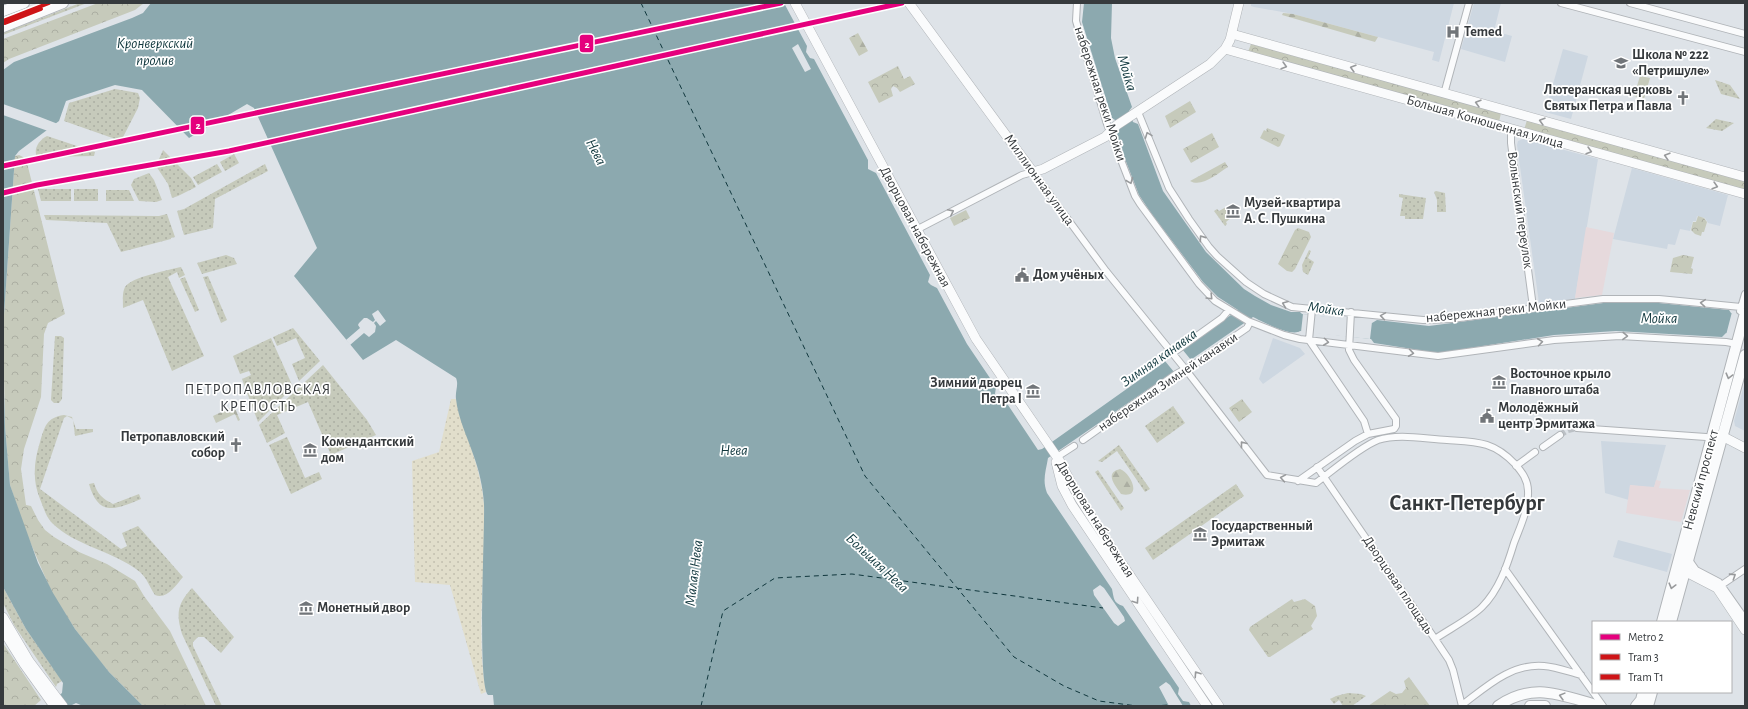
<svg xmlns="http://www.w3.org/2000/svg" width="1748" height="709" font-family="'Alegreya Sans',sans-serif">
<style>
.built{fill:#cdd7e1}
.education{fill:#e6d9dc}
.grass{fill:url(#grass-dots)}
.forest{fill:url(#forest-firs)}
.sand{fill:url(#sand-dots)}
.cemetery{fill:url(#cemetery-stones)}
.park{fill:url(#park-crowns)}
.pitch{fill:#c6cabb}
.water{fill:#8ca9af}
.pier{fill:#dee3e8}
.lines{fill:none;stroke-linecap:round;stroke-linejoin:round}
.ferry{stroke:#10373d;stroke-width:1;stroke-dasharray:5 4;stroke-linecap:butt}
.street-tunnel{stroke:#bcc1c6;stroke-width:6;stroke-dasharray:6 3;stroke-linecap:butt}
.street-casing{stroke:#b0b4b8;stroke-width:8}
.secondary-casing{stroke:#b0b4b8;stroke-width:10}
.primary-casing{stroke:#b0b4b8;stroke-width:12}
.street{stroke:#fafbfc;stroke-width:6}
.secondary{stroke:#fafbfc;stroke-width:9}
.primary{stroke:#fafbfc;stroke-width:10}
.tram-1-casing{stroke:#fff;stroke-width:7}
.tram-2-casing{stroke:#fff;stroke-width:7}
.tram-1{stroke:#ce1417;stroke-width:4}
.tram-2{stroke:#ce1417;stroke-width:4}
.metro-1-casing{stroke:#fff;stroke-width:8}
.metro-1{stroke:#e5007d;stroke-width:5}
.oneway{stroke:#989a9c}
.labels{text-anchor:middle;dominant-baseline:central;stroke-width:3.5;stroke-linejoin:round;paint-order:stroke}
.poi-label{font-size:14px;font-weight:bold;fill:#363a3d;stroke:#fff;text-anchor:start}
.street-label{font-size:14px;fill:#363a3d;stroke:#fff}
.water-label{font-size:15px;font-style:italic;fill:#10373d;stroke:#fff}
.neighbourhood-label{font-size:15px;letter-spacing:1px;fill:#363a3d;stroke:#fff}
.town-label{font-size:22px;font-weight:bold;fill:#363a3d;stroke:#fff}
.line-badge{stroke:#fff;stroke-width:1.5}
.badge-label{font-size:11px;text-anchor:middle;font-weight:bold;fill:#fff}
</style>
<defs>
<pattern id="grass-dots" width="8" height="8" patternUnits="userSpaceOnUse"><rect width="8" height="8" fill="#c6cabb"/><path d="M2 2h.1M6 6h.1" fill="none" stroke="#abaea2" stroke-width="1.8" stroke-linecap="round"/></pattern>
<pattern id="forest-firs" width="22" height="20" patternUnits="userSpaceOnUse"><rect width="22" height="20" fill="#c6cabb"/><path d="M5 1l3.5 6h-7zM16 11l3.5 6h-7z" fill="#abaea2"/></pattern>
<pattern id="sand-dots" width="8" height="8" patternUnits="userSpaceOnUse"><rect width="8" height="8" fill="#e1decb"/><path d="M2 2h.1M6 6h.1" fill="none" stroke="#c2bfaf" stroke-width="1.8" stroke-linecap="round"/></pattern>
<pattern id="cemetery-stones" width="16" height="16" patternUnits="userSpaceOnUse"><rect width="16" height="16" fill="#c6cabb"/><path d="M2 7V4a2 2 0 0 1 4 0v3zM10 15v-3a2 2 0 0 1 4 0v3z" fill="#abaea2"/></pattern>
<pattern id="park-crowns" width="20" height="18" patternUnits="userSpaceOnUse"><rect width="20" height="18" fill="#c6cabb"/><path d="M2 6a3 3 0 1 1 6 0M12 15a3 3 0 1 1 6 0" fill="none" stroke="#abaea2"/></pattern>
</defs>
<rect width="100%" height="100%" fill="#dee3e8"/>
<path class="built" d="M1251,3H1454L1439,62L1432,60L1434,52L1293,14L1254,7L1251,6Z
M1474,3H1501L1494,31L1512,36L1505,62L1461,49Z
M1563,49L1588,56L1571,119L1545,112Z
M1523,139L1598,159L1575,299L1539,303L1517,145L1518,141Z
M1632,168L1728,195L1720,226L1708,223L1705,218L1697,216L1696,221H1693L1690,231L1680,229L1675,245L1668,244L1667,249L1613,239Z
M1273,338L1300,348L1305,354L1263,384L1259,379Z
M1745,382V431L1735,426L1734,421Z
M1601,441L1666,445L1654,488L1630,485L1629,500L1605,493Z
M1618,540L1672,554L1667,572L1613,557Z"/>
<path class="education" d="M1586,227L1614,233L1602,295L1575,298Z
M1656,480L1661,481L1659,488L1690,490L1681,522L1626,513L1630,485L1654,487Z"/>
<path class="grass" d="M80,3H87L3,35V33Z
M1715,80L1730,85L1740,99L1721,94Z
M115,89L138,93L140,98L138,108L121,141L64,121L69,103Z
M1716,119L1734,123L1722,131L1706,128Z
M47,136L95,152L94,156L37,157C33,149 39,140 47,136Z
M163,150L191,178L196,187L178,196L172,198L168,184L156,166Z
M234,154L239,163L225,171L220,162Z
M217,164L222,172L198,185L193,177Z
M265,164L268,171L215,199L213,228L184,235L177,211L184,209Z
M149,173L154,180L162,200L156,202L139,201L131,185L134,179Z
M38,189H71V201H41Z
M74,189H98V201H74Z
M106,190H129L134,201H106Z
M1436,191L1445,193L1446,212H1437V200L1434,192Z
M1399,194L1426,198L1423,219H1405V216H1400L1403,198L1399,197Z
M1228,206L1233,216L1226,222L1227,224L1225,226L1214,211L1217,209L1219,211Z
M167,214L175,237L171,238V239L121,252L107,223L46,220L44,215L159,216Z
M1309,250L1311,251L1308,258L1314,262L1308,275L1303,272L1302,265Z
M226,255L234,258L237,264L202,274L197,263Z
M181,267L185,275L179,278L177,272L168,277L204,356L172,371L143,300L123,308C123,301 122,293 125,287C131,277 169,270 181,267Z
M208,276L227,320L221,323L203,277Z
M185,277L199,310L195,312L180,279Z
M293,328L320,361L299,381L292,364L305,358L296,338L277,346L273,337Z
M55,336H61L64,338L62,399L59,403H54L51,400Z
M271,338L293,387L258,422L242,379L251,375L249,371L240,374L233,356Z
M323,365L367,420L376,435L331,455L308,402L277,415L285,433L267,443L259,425Z
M1173,406L1185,423L1157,443L1145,426Z
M64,415L72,417L76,429H93V432L75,436L73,419L67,416L64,418L40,489L121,549L127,546L122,533L138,526L183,577C176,585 167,600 155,595C150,588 147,578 140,572C114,551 75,546 52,523C46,517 43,506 40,499C32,480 34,461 40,442C45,426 46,418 64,415Z
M287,437L305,478L319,472L322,479L291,494L269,445Z
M1119,445L1150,489L1145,492L1117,451L1102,462L1098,461Z
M1098,470L1124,508L1121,511L1095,472Z
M94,483C97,494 103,499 113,504L139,494L141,499C116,509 99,518 89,484Z
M1236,484L1244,496L1153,560L1145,548Z
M3,587L26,629L62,681L57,684L56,687L14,625L3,603Z
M192,588L234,637L221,653L204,637H198L193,642V646L222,706H216L182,634C176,614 177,604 192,588Z
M1348,693L1361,694L1366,696L1352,706H1343L1339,700L1334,704L1330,699L1336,696Z"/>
<path class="forest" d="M1283,13L1293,14L1378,37L1375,42L1282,15Z
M858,33L868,51L859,56L849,38Z
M1120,469C1131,473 1143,499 1121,494C1115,485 1104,473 1120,469Z"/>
<path class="sand" d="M451,399H456C465,434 481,468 484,504C487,565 475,632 486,692L481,694L450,585L415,582L412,461L439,452Z"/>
<path class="cemetery" d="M234,406L240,420L238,421L235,414L216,423L213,416Z"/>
<path class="park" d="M98,3H144L135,10L9,59L3,63V39Z
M1251,44L1501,113L1499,122L1248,52Z
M898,66L904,79L910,76L915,84L900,92L897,88L893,86L891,89L893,96L879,103L868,82Z
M1190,101L1196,112L1170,128L1165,116Z
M1527,120L1745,180V191L1524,130Z
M1267,128L1285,135L1280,146L1278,147L1260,138L1264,130L1266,131Z
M1212,133L1219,147L1191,163L1183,149Z
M19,155L23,157L27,163L65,314L48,323L44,334L41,397L24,449L21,469L26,505L31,506L38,520L45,530L54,537L79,552L107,564L135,581L144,596L170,631L206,706H143L109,672L95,655L75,629L52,593L25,530L10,485L5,427L3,329L15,156Z
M1225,162L1228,167C1218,173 1202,188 1190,181Z
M966,210L970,218L954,226L950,218Z
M1698,216L1704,218L1707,222L1704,232H1702L1701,236L1695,234L1691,230L1693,222H1696Z
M1298,228L1309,232L1311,237L1295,269L1292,272L1287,271L1278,264L1295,230Z
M1683,255L1694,257L1691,268L1693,269L1692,274L1670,272L1673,258Z
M1242,399L1252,412L1239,422L1229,408Z
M1292,599L1294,602L1305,599L1315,606L1317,616L1311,626L1313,629L1270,657H1268L1249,630L1250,627Z
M3,643L41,700L34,706H3Z
M1409,677L1430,706H1368L1390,691L1396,694L1402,693L1406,688L1404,681Z"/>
<path class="pitch" d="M1640,76L1650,78L1644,99L1634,96Z"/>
<path class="water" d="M151,3H784L807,46L806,52L810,58L814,59L868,160V169L876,173L930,275L928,282L931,285L937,288L967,344L996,387L995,394L1004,399L1038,450L1042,449L1238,310L1218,297L1203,282L1151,213L1139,195L1116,136L1119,131L1115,120L1112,118L1082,22L1084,3H1112L1111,38L1115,58L1132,107L1129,111L1133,122L1138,124L1163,191L1206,252L1244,289L1255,296L1271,305L1291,312H1300L1302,314L1372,323L1377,320L1429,326L1603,303H1659L1729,310L1731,313L1745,317V339L1726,333L1722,337L1616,331L1554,335L1438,353L1374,343L1371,339L1300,331C1292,337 1263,322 1253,317L1048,458C1046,471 1042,480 1047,493L1112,589C1114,598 1113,603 1123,606L1179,688L1178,694L1183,701L1189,702L1191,706H494L493,695H488C477,683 485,532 484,504C483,487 479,470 473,454C467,436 458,418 456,399C455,391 459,385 456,378L396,340L363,360L294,276L317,248L254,108L247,104L189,138L142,90L115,85L66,101L59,121L19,151L15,156L3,329V70L14,62L132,18L143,13Z
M3,359L5,427L10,485L38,563L53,593L75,629L109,672L143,706H83L76,703L70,706H45L62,693L63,683L26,629L3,587Z"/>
<path class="pier" d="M798,44L811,69L805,72L792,48Z
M3,104L40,117L58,124L48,131L3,115Z
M378,310L386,321L380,326L376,321L374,323L376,326L375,332L369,337L364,333L350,345L346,340L360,328L358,325L359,323L364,318H367L373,322L375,320L372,314Z
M1732,312L1745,315V340L1726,335Z
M1303,314L1372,322L1370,339L1301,332Z
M1182,349L1191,360L1174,372L1165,361Z
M1100,585L1104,588L1124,617L1125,621L1118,626L1114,623L1094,595L1093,590Z
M1166,682L1170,685L1183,706H1169L1159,687Z"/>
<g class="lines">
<path class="ferry" d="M641,3L865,476L1014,657L1064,686L1099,701L1137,706
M701,706L723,611L775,578L852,574L1103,608
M1153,706L1169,705"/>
<path class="street-tunnel" d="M1560,435L1568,430L1577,428"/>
<defs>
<path id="street" d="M1077,3L1076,21L1107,124L1135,196L1140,204L1199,284L1215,301L1248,321L1284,335L1300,339L1438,356L1554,340L1620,336L1726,342L1737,344
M1561,3L1745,52
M1630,3L1745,34
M1444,94L1469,3
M1138,112L1169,188L1189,219L1209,247L1217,256L1246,282L1264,294L1292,307L1423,320L1452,319L1603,299H1659L1741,307
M1511,129V143L1533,307
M916,230L1022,175L1033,172L1106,271L1186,370L1267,475L1316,483C1332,471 1360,447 1378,440C1399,433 1425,439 1447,440C1477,442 1493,441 1515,464C1522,472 1528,480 1528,491C1529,509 1520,527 1514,543C1507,566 1499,590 1482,607C1471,618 1448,630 1435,639L1324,477L1317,467
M1312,309L1309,340L1364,421L1368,434
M1740,311L1745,294
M1173,353L1222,318L1228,311
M1577,428L1706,437
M1083,440L1176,374L1193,365L1247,328L1250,322
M1543,447L1560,435
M1057,457L1074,446
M1516,466L1535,452
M1298,481L1355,441L1368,434L1394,429L1396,426V419L1354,360L1349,350L1351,312
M1689,560L1696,570L1719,582L1745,619
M1505,569L1603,706
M1720,586L1745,569
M1435,639L1449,660L1453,670L1462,706
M1462,705C1486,687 1511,663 1544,666C1557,667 1569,672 1581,675"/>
<path id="secondary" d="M795,3L976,339L1059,460L1080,499L1114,552L1219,706
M909,3L1033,172L1043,169L1105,137L1117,125L1210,64L1225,49L1230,40L1239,3
M1232,34L1745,177
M1225,49L1745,194
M1716,436H1722L1745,448
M1056,462L1062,486L1072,505L1207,706
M1684,564L1690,574L1717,588L1745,630
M3,617L29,661L63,706
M3,630L24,664L54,706"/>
<path id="primary" d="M3,11L24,3
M3,27L63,3
M1662,622L1745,313
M1671,622L1745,355
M1498,706C1534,681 1562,696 1600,706
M1530,706H1545
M1636,706L1641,700L1643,692
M1648,706L1652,692"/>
</defs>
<use href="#street" class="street-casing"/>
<use href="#secondary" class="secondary-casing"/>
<use href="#primary" class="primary-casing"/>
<use href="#street" class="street"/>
<use href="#secondary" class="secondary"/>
<use href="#primary" class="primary"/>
<defs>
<path id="tram-1" d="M3,21L49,3"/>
<path id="tram-2" d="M5,23L41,9"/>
</defs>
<use href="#tram-1" class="tram-1-casing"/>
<use href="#tram-2" class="tram-2-casing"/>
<use href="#tram-1" class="tram-1"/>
<use href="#tram-2" class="tram-2"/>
<defs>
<path id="metro-1" d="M3,166L781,3
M3,193L37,185L229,151L902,3"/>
</defs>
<use href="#metro-1" class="metro-1-casing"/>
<use href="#metro-1" class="metro-1"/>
</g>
<defs><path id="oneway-chevron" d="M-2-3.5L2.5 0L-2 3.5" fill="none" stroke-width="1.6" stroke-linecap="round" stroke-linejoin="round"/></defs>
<g class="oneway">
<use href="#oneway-chevron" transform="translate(1284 66) rotate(16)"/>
<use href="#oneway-chevron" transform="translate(1353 68) rotate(-164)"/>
<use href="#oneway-chevron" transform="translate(1478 103) rotate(-164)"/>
<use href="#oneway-chevron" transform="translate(1542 121) rotate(-164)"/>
<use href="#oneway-chevron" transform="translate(1148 135) rotate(-111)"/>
<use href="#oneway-chevron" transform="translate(1589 151) rotate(16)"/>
<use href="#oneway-chevron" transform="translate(1667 156) rotate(-164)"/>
<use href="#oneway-chevron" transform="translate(1130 181) rotate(68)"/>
<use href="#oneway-chevron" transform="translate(1715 186) rotate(16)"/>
<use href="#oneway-chevron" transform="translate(951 212) rotate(-27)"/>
<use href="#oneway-chevron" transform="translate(1202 238) rotate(-125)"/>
<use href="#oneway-chevron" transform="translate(1210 297) rotate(46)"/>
<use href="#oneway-chevron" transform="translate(1703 303) rotate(-175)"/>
<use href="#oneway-chevron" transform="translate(1285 304) rotate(-159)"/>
<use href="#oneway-chevron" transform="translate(1383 316) rotate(-171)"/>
<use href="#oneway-chevron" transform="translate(1625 336) rotate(2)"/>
<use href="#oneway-chevron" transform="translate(1326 342) rotate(7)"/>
<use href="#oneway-chevron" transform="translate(1540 342) rotate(-8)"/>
<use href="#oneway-chevron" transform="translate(1411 353) rotate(8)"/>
<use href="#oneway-chevron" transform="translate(1729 376) rotate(105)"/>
<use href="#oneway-chevron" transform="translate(1243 444) rotate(-128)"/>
<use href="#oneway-chevron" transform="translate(1283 478) rotate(-170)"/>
<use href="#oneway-chevron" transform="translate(1733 576) rotate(-33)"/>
<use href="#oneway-chevron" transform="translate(1672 586) rotate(105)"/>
<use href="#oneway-chevron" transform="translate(1136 601) rotate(56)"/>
<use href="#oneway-chevron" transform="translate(1197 674) rotate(-124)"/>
<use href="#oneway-chevron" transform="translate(1562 696) rotate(-165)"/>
</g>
<defs>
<symbol id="hospital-bare" viewBox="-9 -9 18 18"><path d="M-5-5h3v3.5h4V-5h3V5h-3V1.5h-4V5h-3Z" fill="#717579" stroke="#fff" stroke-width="2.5" paint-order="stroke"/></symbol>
<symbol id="school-bare" viewBox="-9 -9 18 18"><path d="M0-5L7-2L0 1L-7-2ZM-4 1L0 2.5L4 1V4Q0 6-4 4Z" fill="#717579" stroke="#fff" stroke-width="2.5" paint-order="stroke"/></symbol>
<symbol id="church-bare" viewBox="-9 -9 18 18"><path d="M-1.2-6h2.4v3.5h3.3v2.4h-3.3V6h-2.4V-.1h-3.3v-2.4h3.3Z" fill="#717579" stroke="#fff" stroke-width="2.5" paint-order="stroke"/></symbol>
<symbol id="museum-bare" viewBox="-9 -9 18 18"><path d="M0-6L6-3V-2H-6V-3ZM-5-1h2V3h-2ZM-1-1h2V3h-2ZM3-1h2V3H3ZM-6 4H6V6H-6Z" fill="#717579" stroke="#fff" stroke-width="2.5" paint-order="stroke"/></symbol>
<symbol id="civic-bare" viewBox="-9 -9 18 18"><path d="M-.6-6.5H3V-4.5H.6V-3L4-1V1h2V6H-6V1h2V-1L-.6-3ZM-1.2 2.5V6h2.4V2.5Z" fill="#717579" stroke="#fff" stroke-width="2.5" paint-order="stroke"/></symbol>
</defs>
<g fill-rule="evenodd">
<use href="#hospital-bare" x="1443" y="22" width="20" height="20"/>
<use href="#school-bare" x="1611" y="53" width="20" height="20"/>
<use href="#church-bare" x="1673" y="88" width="20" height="20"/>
<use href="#museum-bare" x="1223" y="201" width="20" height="20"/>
<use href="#civic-bare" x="1012" y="265" width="20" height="20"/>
<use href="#museum-bare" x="1489" y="372" width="20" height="20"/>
<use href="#museum-bare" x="1023" y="381" width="20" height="20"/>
<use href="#civic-bare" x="1477" y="406" width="20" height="20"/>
<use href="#church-bare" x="226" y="435" width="20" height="20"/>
<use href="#museum-bare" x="300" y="440" width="20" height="20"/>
<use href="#museum-bare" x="1190" y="524" width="20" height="20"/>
<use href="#museum-bare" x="296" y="598" width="20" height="20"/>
</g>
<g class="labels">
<g class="poi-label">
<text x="1464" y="32">Temed</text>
<text x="1632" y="55">Школа № 222<tspan x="1632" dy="16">«Петришуле»</tspan></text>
<text x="1672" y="90" text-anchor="end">Лютеранская церковь<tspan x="1672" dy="16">Святых Петра и Павла</tspan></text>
<text x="1244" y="203">Музей-квартира<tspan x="1244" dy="16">А. С. Пушкина</tspan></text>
<text x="1033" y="275">Дом учёных</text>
<text x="1510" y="374">Восточное крыло<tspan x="1510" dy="16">Главного штаба</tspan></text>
<text x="1022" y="383" text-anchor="end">Зимний дворец<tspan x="1022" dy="16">Петра I</tspan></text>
<text x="1498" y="408">Молодёжный<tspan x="1498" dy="16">центр Эрмитажа</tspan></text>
<text x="225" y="437" text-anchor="end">Петропавловский<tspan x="225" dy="16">собор</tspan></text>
<text x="321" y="442">Комендантский<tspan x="321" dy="16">дом</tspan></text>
<text x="1211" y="526">Государственный<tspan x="1211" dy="16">Эрмитаж</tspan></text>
<text x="317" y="608">Монетный двор</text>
</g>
<g class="street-label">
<text transform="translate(1100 94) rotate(72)">набережная реки Мойки</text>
<text transform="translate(1485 122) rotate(16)">Большая Конюшенная улица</text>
<text transform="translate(1039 180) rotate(54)">Миллионная улица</text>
<text transform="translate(1520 210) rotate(82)">Волынский переулок</text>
<text transform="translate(915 227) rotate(62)">Дворцовая набережная</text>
<text transform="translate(1496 311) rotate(-6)">набережная реки Мойки</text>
<text transform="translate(1168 382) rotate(-34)">набережная Зимней канавки</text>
<text transform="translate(1701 480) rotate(-75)">Невский проспект</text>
<text transform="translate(1095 519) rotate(58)">Дворцовая набережная</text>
<text transform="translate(1398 585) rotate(56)">Дворцовая площадь</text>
</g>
<g class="water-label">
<text x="155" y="43">Кронверкский<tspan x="155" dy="17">пролив</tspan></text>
<text transform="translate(1127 73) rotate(74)">Мойка</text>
<text transform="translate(596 152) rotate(63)">Нева</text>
<text transform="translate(1326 309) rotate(8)">Мойка</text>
<text x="1659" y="318">Мойка</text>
<text transform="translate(1159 358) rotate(-35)">Зимняя канавка</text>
<text x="734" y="450">Нева</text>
<text transform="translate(877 563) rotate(43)">Большая Нева</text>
<text transform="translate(694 573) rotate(-83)">Малая Нева</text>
</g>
<g class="neighbourhood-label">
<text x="258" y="389">ПЕТРОПАВЛОВСКАЯ<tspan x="258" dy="17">КРЕПОСТЬ</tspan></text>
</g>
<g class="town-label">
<text x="1467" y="503">Санкт-Петербург</text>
</g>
</g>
<g class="line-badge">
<rect x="579" y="34" width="15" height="19" rx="4" fill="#e5007d"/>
<rect x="190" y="116" width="15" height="19" rx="4" fill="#e5007d"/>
</g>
<g class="badge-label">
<text x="587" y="48">2</text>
<text x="198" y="129">2</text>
</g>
<rect width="1748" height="709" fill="none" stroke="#363a3d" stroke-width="8"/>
<rect x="1592" y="621" width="140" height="72" fill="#ffffff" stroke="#afb0b1"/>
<rect x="1600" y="634" width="20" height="6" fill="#e5007d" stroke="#afb0b1"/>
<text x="1628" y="641" font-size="12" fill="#363a3d">Metro 2</text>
<rect x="1600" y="654" width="20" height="6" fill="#ce1417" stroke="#afb0b1"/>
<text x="1628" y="661" font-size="12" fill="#363a3d">Tram 3</text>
<rect x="1600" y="674" width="20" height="6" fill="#ce1417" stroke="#afb0b1"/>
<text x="1628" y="681" font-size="12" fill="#363a3d">Tram Т1</text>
</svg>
